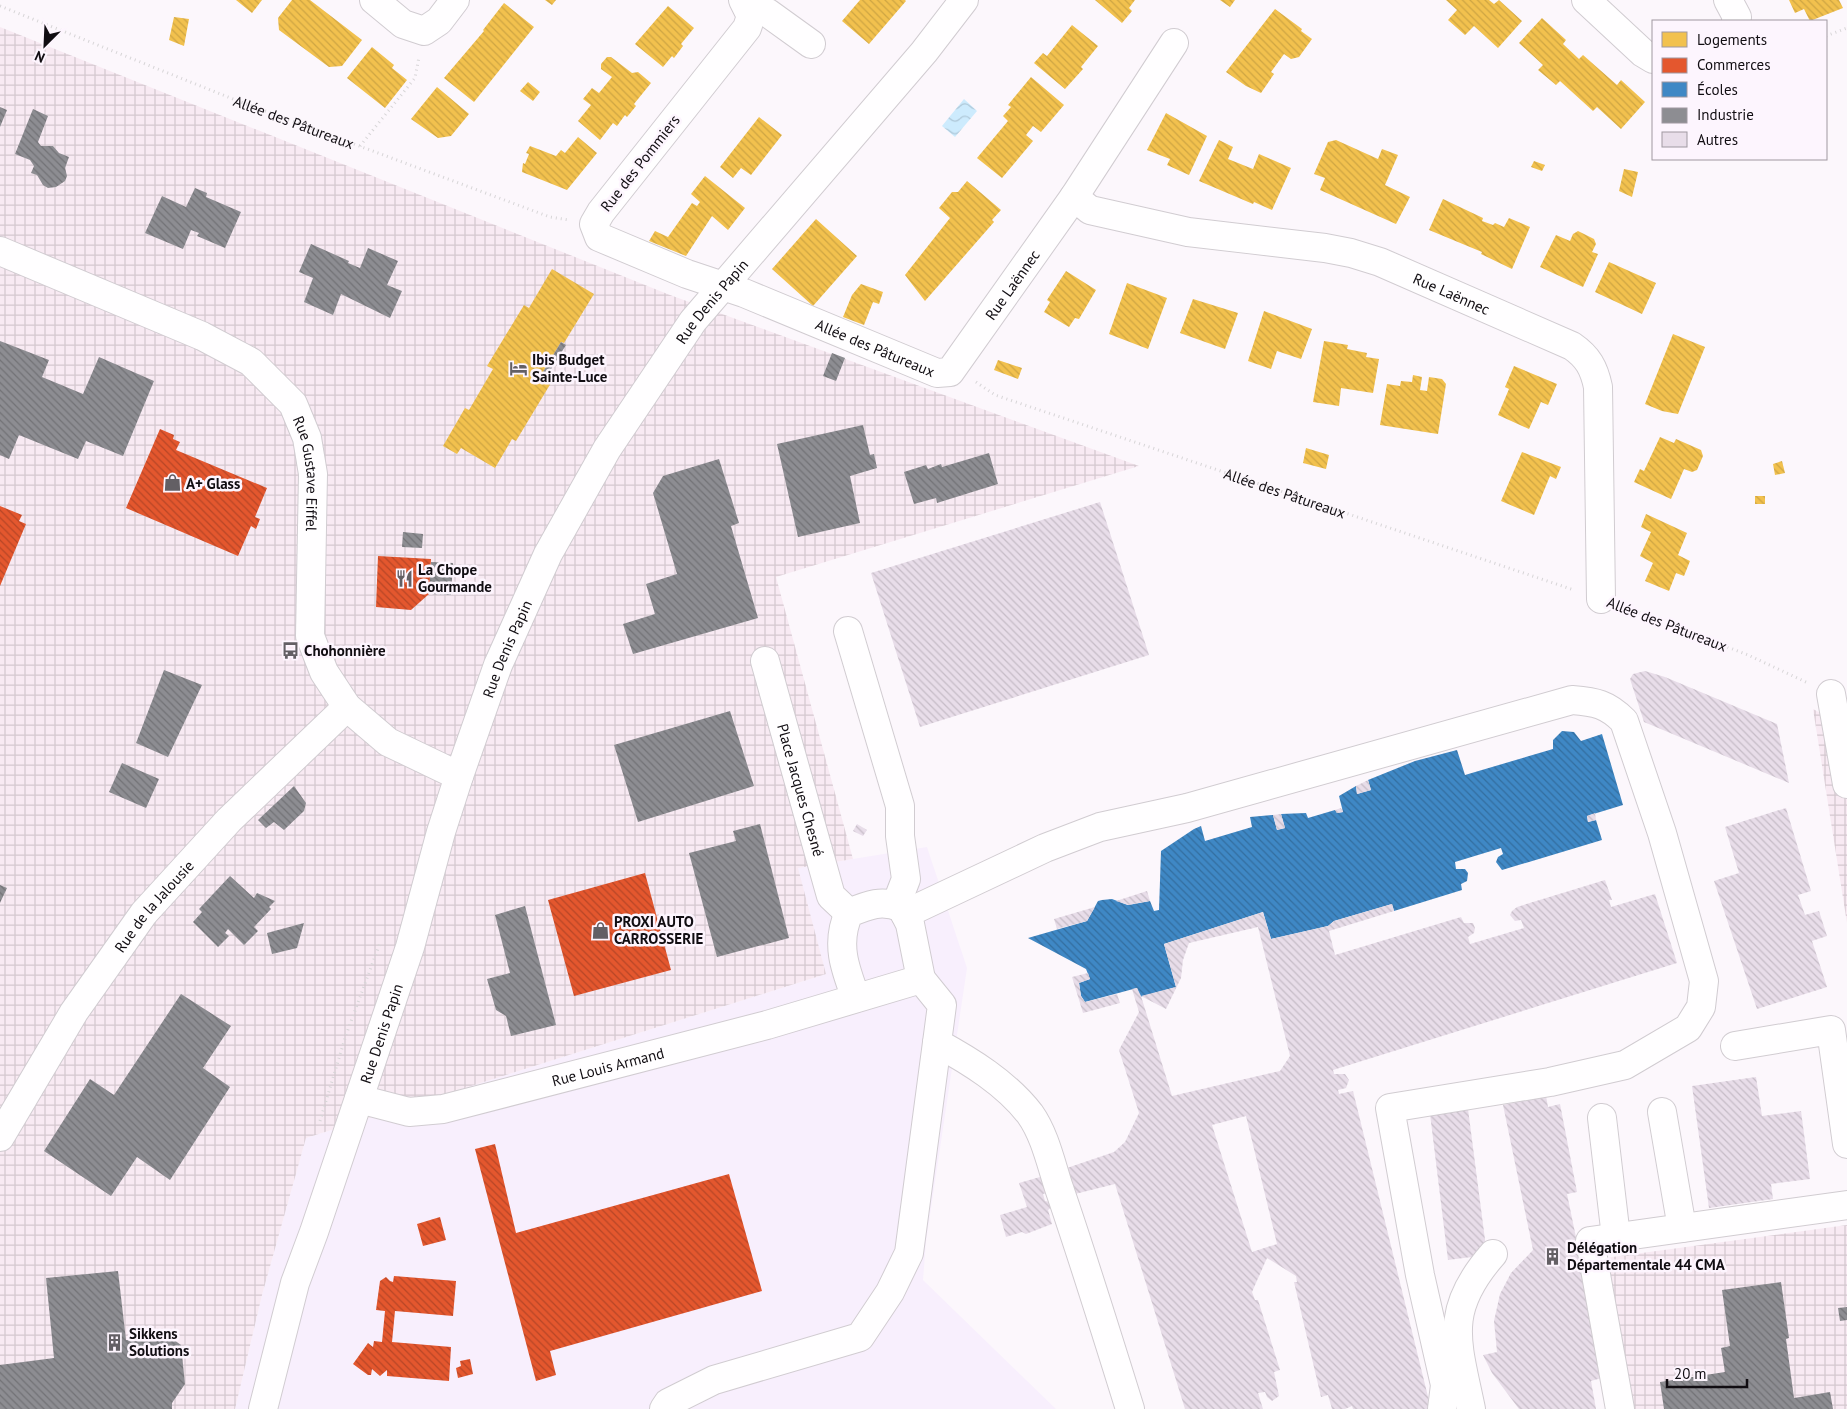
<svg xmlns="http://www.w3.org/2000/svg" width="1847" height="1409" font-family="'PT Sans',sans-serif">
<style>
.commercial{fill:#f8effd}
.industrial{fill:url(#industrial-grid)}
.water{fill:url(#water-waves)}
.homes{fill:url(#homes-back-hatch)}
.shops{fill:url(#shops-back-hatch)}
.schools{fill:url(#schools-back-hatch)}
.industry{fill:url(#industry-back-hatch)}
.building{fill:url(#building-back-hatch);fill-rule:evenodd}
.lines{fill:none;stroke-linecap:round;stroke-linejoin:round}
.minor-casing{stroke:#d1ccd1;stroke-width:30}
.path{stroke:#d7d5d7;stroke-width:3;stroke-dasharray:1 4;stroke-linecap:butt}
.minor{stroke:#fffeff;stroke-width:28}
.labels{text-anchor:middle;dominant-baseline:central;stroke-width:5;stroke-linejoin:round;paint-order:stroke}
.street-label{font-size:15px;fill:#110d12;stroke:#fdf5fe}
.poi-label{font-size:15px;font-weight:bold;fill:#110d12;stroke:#fdf5fe;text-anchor:start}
</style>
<defs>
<pattern id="industrial-grid" width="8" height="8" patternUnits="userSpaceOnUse" patternTransform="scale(1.25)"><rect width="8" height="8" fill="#f8eaf3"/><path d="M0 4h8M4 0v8" fill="none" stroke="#d4c8cf"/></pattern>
<pattern id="water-waves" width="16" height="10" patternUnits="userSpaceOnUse" patternTransform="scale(1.25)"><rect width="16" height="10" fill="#cdebfd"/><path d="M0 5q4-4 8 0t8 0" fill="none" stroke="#afc8d8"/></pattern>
<pattern id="homes-back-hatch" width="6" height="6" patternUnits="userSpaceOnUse" patternTransform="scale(1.25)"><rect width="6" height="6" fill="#f2c14e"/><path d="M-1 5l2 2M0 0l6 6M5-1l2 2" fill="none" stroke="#cea543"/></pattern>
<pattern id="shops-back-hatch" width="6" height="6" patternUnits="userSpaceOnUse" patternTransform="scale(1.25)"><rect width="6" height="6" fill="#e4572e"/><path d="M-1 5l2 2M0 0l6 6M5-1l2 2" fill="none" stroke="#b74626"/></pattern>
<pattern id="schools-back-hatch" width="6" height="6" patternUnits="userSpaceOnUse" patternTransform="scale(1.25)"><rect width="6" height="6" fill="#3f88c5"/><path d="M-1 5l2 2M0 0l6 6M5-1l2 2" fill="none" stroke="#336e9f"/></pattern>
<pattern id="industry-back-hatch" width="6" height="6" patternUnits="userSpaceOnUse" patternTransform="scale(1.25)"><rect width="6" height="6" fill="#8d8d92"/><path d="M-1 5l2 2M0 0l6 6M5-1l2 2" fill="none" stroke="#727276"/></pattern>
<pattern id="building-back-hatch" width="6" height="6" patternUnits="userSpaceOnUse" patternTransform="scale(1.25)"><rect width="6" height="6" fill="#e8dde9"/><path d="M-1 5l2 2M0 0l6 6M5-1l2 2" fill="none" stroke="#c6bcc7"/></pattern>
</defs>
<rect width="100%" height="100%" fill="#fcf7fc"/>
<path class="commercial" d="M927,847L967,968L926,1242L923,1280L1056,1409H235L262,1295L306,1138L826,974L797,868Z"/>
<path class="industrial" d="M0,27L670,295L1139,466L776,577L853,859L798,868L826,974L306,1138L262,1295L235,1409H0Z
M1813,709L1847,727V924V923Z
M1847,1225V1409H1634L1605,1258Z"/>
<path class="water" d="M964,99L977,111L955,137L942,126Z"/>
<path class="homes" d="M236,0H262L252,13Z
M292,0H310L362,40L342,66L329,67L279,30L278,18Z
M545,0H556L552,5Z
M860,0H905L906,1L869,44L842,21Z
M1095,0H1135L1129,8L1132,11L1122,23Z
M1220,0H1235L1230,7Z
M1446,0H1489L1494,4L1499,0L1522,21L1498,48L1474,26L1465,35L1448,20L1457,10Z
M1789,0H1839L1843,8L1810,21L1804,9L1795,13Z
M504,3L534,27L474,102L444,78L484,31L483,30Z
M668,6L694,28L681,44L683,46L674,58L672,56L663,67L635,44Z
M1275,9L1302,29L1301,31L1312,39L1299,57L1291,59L1284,54L1271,72L1274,74L1261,93L1246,86L1226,72Z
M174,17L189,19L184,46L169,40Z
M1542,18L1566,40L1563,44L1579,59L1583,55L1617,85L1621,80L1645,102L1621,129L1597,107L1593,111L1560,81L1556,85L1538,70L1543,65L1519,43Z
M1072,25L1098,46L1081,67L1083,69L1065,89L1034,63L1043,53L1047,56Z
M372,47L394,65L392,68L407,80L385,108L347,78Z
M607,57H611L632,73L638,72L651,83L634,104L636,106L627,117L625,115L617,126L613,123L600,140L578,121L591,105L583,99L592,88L599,93L612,77L601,69V64Z
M1031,77L1064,105L1041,132L1033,126L1026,135L1033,141L1002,178L977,158L1008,121L1003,116L1011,107L1008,105Z
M528,82L540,92L533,101L520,91Z
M437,87L469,114L451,136L438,138L411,119Z
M1166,113L1207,136L1189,175L1167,165L1170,159L1147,150Z
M759,117L782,135L751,175L741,168L733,178L720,167Z
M578,137L597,153L567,190L522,172L523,163L525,164L529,154L526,153L530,146L556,156L561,150L565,153Z
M1219,140L1233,147L1228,159L1253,169L1259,154L1291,168L1272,210L1254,202L1253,204L1199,181Z
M1336,140L1378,159L1382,149L1398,155L1385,185L1410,197L1396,224L1320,190L1325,178L1314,174L1328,142Z
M1534,161L1545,165L1542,171L1531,167Z
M1624,169L1638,172L1632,197L1619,191Z
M705,176L745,208L728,230L712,216L686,256L649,241L655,231L668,237L692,203L697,206L700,202L691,194Z
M967,181L1001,210L992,220L994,222L925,301L905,275L950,218L939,208L952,192H958Z
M1443,199L1483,218L1482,221L1493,225L1495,223L1504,227L1509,218L1530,227L1512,269L1481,254L1482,252L1429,230Z
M816,219L857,256L813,306L772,269Z
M1578,231L1594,239L1596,244L1592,252L1598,254L1583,287L1540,267L1556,235L1570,241L1573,234Z
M1609,262L1656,283L1642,314L1595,292Z
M552,269L594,294L564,343L561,342L543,372L554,378L516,441L512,439L495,468L461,448L457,454L443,446L465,408L469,410L493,369L487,366L524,305L529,308Z
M1066,271L1096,290L1079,319L1075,318L1069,327L1044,312L1050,302L1047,300Z
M1127,283L1167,298L1148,349L1109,334Z
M861,284L883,292L879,304L873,302L864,325L843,317L852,295Z
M1193,299L1238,313L1225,349L1180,333Z
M1264,311L1312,329L1301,359L1277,351L1271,369L1248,361Z
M1673,334L1705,347L1678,414L1662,411L1645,404Z
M1324,341L1348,345L1347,349L1367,353L1366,357L1379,359L1373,393L1341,388L1339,406L1313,402Z
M998,360L1022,368L1018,379L994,370Z
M1514,366L1557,384L1548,405L1541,402L1529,429L1498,415L1509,389L1505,387Z
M1413,375L1422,377L1420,390L1427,391L1429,377L1442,379L1446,384L1438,434L1380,425L1387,384L1400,386L1401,381L1412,382Z
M1660,437L1674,443L1676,439L1701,450L1703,456L1697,470L1692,472L1684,469L1671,499L1634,482L1640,469L1644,471Z
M1306,448L1329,455L1326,469L1303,463Z
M1522,452L1561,467L1556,479L1550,476L1534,515L1501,501Z
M1782,461L1785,473L1775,475L1773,464Z
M1755,496H1765V504H1755Z
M1646,514L1687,533L1678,555L1690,561L1684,576L1676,573L1669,591L1645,581L1653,563L1640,556L1651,532L1641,527Z"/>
<path class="shops" d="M160,429L174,435L173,439L180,442L176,450L267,488L255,517L260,519L256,529L251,526L238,556L126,508Z
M0,506L22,515L19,521L26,524L0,586Z
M378,556L431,559L429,594L411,610L376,607Z
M645,873L671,970L574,996L548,900Z
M495,1144L516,1233L729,1174L762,1291L550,1351L556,1375L536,1381L475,1149Z
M440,1217L446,1240L423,1246L417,1224Z
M394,1276L456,1281L453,1316L395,1311L392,1342L451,1347L449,1381L387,1376V1370L380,1376L372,1369L371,1375H368L353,1364L368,1343L373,1347L374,1341L382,1342L385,1311L376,1310L380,1281L386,1277L390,1281L393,1282Z
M470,1359L473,1374L458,1378L456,1368L461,1366L460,1361Z"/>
<path class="schools" d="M1562,731L1574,732L1581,741L1602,734L1623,805L1587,816L1588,822L1596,820L1602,840L1502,870L1496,862L1498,857L1503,854L1501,848L1455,862L1456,869H1465L1468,873L1467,881L1461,884L1462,890L1394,911L1392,904L1334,921L1328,926L1271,939L1263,912L1164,944L1176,987L1140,997L1137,988L1085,1002L1081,996L1079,983L1090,979L1086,969L1028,938L1087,921L1098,901L1102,900L1112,899L1128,905L1150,901L1154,911L1159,910L1161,851L1194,829L1201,826L1205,841L1252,827L1250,817L1273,815L1277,830L1285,828L1281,814L1306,813L1308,818L1335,810L1337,813L1343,812L1339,796L1356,786L1357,794L1371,790L1368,780L1415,761L1457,750L1465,775L1553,749V740Z"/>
<path class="industry" d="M0,107L7,110L0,127Z
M33,109L48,116L38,142L41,146H53L59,153L69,157L65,168L67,176L65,181L56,187L48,188L43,185L37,175L31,173L34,166L30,160L15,154Z
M195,188L207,193L206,197L241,212L225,248L197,236L199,233L191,230L183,249L145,233L162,196L186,207Z
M311,244L349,261L348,263L360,268L368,248L398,261L387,285L402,291L390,318L341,294L333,315L304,302L313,278L299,272Z
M0,341L49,360L42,377L83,394L99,357L154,381L123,456L86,441L78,459L19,435L9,459L0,455Z
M561,342L566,345L548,374L543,372Z
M832,353L845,358L836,381L823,376Z
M863,425L870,455L874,454L877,468L850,476L860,523L798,537L777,444Z
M989,453L998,484L937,503L936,498L914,504L904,472L926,465L928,469L941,464L942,467Z
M719,459L739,523L731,526L758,618L633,654L623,624L655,614L646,584L677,574L653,493L663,476Z
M403,532L423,534L422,548L402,547Z
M431,562L453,563L451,595L429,594Z
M164,670L202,685L168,757L136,743Z
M730,711L754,786L638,822L614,745Z
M122,763L159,779L146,808L109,792Z
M294,786L306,803L304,811L284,830L274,822L266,828L258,820Z
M760,824L789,938L717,957L689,853L736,841L733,831Z
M230,876L254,898L257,893L275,901L269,907L271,909L254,927L258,931L244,945L228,929L225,933L229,936L218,947L193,922L202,912L199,909Z
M0,885L7,888L0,903Z
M525,906L556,1025L511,1036L506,1016L496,1010L487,979L510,973L495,915Z
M304,923L297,948L272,954L267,933Z
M181,994L231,1026L203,1068L230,1087L170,1180L137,1157L111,1196L44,1151L90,1079L114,1095Z
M118,1271L126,1340L139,1339L143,1333L163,1332L181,1345L185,1384L172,1403V1409H0V1365L54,1358L46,1278Z
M1781,1282L1789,1338L1786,1339L1794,1398L1830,1392L1833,1409H1664L1660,1382L1725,1372L1721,1348L1730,1346L1722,1290Z
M1847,1307V1320L1840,1321L1838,1308Z"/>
<path class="building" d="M1100,502L1149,655L920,727L871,573Z
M1645,671L1665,677L1777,724L1789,783L1644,722L1630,679L1633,674Z
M1368,780L1371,790L1357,794L1356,786Z
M1341,808L1343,812L1337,813L1335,810Z
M1786,808L1811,891L1798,895L1805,915L1819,911L1827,936L1812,941L1827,987L1757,1009L1714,881L1739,873L1725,827Z
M1595,813L1596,820L1588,822L1587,816Z
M1281,814L1285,828L1277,830L1273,815Z
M857,824L867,830L863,836L853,831Z
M1605,880L1612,900H1609L1611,907L1655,894L1677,963L1333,1070L1334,1074H1345L1349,1080L1346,1088L1338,1090L1339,1094L1353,1091L1431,1409H1353L1352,1406L1345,1409H1332L1328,1395L1321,1397L1294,1282H1297L1296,1276L1267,1258L1252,1292L1255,1300H1258L1280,1370L1274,1372L1279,1396L1272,1401L1267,1397L1265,1392L1258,1393L1263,1409H1185L1115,1184L1075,1194L1067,1168L1114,1152L1125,1142L1139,1113L1119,1050L1139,1012L1132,989L1137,988L1141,996L1172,1096L1280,1071L1290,1056L1258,927L1189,943L1183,960L1181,978L1166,1009L1141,996L1176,987L1164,944L1263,912L1271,939L1328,926L1334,921L1392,904L1394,911L1329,931L1335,955L1461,917L1464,923H1473L1475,928L1474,933L1468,937L1470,944L1524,928L1521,920L1515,921L1510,915L1512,911L1517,907ZM1246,1116L1277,1244L1252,1252L1212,1125Z
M1147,891L1150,901L1128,905L1116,901Z
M1095,907L1087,921L1057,929L1054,919Z
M1088,973L1090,979L1079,983L1081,996L1085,1002L1117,994L1120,1003L1083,1013L1072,977Z
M1756,1077L1762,1116L1801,1111L1810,1179L1771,1184L1773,1199L1709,1208L1692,1086Z
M1546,1096L1548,1107L1560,1104L1577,1192L1567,1194L1605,1377L1591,1381L1596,1409H1519L1492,1373L1483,1355L1497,1352L1494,1321L1500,1294L1511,1273L1533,1250L1503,1105Z
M1468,1109L1487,1255L1448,1260L1430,1114Z
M1040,1177L1043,1178L1049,1192L1043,1194L1045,1201L1050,1202L1052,1207L1048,1210L1052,1224L1026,1234L1022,1232L1006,1237L1000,1215L1027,1207L1019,1183Z"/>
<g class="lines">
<defs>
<g id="minor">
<path d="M374,0L403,24L424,31L439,21L455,0"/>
<path id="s3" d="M743,0L751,16L747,28L601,212L594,224L599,237L687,274L744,293L937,373L950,372L1074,197L1174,43"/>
<path d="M1586,0L1643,53L1653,59"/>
<path d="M1728,0L1737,17L1736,21"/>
<path d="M748,9L768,13L811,44"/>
<path id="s4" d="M1074,197L1090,210L1188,232L1325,248L1351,253L1380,262L1572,346C1588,357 1594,368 1598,387L1601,599"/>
<path id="s5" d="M0,251L202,336L251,362L293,404L307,438L313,474L310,636L324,672L347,707L388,742L459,776"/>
<path d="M848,631L900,806V836L906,879L896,905"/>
<path id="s6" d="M765,661L831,896L849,913"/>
<path d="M1831,694L1847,784"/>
<path d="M905,914L1045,848L1100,827L1187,808L1572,700C1596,702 1607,704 1624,721L1662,833L1704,981L1701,1007L1688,1028L1625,1065L1550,1082L1390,1108L1420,1275L1445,1385L1442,1409"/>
<path d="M937,1043C970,1061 1006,1083 1030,1114C1045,1135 1051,1164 1059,1188C1084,1261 1107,1335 1130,1409"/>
<path d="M1735,1046L1831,1030L1847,1144"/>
<path id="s7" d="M359,1099L409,1112L443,1109L767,1025L921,979L910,924L902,908C882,899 868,905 849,913C835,943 845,969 856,998"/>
<path d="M1662,1112L1682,1228"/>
<path d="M1602,1118L1616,1237"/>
<path id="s8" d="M0,1137L74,1012L144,913L229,820L347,707"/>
<path id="s9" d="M263,1409L295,1283L314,1232L410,947L441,832L459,776L498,665L548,554L607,449L693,321L924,52L964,0"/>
<path d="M664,1409L668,1403L714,1380L860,1337L890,1292L909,1253L942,1005L921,979"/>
<path d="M1471,1409C1457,1341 1443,1311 1493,1254"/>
<path d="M1620,1409L1590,1241L1847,1205"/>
</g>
</defs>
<use href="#minor" class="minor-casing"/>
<g class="path">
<path id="s1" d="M0,6L233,99L550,217L569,220"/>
<path d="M1826,36L1847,28"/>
<path d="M360,146L415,78L419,57"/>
<path id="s2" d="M976,382L995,395L1574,590"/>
<path d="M1625,607L1748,655L1808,683"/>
<path d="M320,1121L346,1035L380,943"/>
</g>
<use href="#minor" class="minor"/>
</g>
<defs>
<symbol id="hotel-bare" viewBox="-9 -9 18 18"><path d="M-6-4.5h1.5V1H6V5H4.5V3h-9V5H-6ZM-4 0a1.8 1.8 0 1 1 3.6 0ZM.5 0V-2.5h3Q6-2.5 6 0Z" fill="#635f64" stroke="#fdf5fe" stroke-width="2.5" paint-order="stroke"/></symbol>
<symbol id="shop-bare" viewBox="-9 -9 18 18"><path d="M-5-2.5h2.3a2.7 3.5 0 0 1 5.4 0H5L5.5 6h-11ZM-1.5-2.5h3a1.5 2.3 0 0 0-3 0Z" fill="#635f64" stroke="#fdf5fe" stroke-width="2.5" paint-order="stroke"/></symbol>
<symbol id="restaurant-bare" viewBox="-9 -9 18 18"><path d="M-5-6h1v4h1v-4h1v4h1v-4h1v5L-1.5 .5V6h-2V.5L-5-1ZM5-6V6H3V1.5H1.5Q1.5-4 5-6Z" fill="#635f64" stroke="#fdf5fe" stroke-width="2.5" paint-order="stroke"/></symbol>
<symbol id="bus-bare" viewBox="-9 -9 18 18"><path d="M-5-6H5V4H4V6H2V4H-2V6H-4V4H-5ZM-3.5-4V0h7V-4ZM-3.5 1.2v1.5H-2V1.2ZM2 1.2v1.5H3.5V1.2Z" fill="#635f64" stroke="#fdf5fe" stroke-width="2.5" paint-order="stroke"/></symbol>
<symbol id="building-bare" viewBox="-9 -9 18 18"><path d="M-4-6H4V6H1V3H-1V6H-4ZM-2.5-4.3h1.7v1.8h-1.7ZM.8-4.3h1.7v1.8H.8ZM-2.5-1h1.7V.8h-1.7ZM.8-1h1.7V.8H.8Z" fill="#635f64" stroke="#fdf5fe" stroke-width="2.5" paint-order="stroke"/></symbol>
</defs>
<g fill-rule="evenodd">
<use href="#hotel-bare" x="506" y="356" width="25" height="25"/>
<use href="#shop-bare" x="160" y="470" width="25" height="25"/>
<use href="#restaurant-bare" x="392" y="566" width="25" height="25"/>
<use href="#bus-bare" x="278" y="638" width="25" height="25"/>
<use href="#shop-bare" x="588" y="918" width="25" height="25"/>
<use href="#building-bare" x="1540" y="1244" width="25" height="25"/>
<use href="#building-bare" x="102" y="1330" width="25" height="25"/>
</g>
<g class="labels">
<g class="street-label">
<text stroke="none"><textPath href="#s1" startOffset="316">Allée des Pâtureaux</textPath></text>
<text transform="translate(640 163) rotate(-52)">Rue des Pommiers</text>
<text stroke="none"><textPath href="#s3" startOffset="778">Rue Laënnec</textPath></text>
<text stroke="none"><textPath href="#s4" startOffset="394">Rue Laënnec</textPath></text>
<text stroke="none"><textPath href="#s9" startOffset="1204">Rue Denis Papin</textPath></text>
<text stroke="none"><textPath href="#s3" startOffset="591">Allée des Pâtureaux</textPath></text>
<text stroke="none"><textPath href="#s5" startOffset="406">Rue Gustave Eiffel</textPath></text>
<text stroke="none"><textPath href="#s2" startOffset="329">Allée des Pâtureaux</textPath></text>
<text transform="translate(1667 624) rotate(21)">Allée des Pâtureaux</text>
<text stroke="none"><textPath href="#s9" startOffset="799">Rue Denis Papin</textPath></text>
<text stroke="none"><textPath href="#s6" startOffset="134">Place Jacques Chesné</textPath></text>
<text stroke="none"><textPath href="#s8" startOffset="278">Rue de la Jalousie</textPath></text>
<text stroke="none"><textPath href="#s9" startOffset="394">Rue Denis Papin</textPath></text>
<text stroke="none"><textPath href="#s7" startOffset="256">Rue Louis Armand</textPath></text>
</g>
<g class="poi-label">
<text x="532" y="359">Ibis Budget<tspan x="532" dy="17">Sainte-Luce</tspan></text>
<text x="186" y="483">A+ Glass</text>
<text x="418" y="569">La Chope<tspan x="418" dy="17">Gourmande</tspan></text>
<text x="304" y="650">Chohonnière</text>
<text x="614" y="921">PROXI AUTO<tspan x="614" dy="17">CARROSSERIE</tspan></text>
<text x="1567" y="1247">Délégation<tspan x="1567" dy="17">Départementale 44 CMA</tspan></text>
<text x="129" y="1333">Sikkens<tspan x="129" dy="17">Solutions</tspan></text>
</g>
</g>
<rect x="1652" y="20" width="175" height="140" fill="#fdf5fe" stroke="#9f98a0"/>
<rect x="1662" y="32" width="25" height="15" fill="#f2c14e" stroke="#9f98a0"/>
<text x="1697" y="45" font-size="15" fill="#110d12">Logements</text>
<rect x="1662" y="58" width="25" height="15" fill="#e4572e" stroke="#9f98a0"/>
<text x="1697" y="70" font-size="15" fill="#110d12">Commerces</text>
<rect x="1662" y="82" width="25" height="15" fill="#3f88c5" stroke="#9f98a0"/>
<text x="1697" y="95" font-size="15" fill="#110d12">Écoles</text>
<rect x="1662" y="108" width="25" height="15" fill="#8d8d92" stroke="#9f98a0"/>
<text x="1697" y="120" font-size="15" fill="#110d12">Industrie</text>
<rect x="1662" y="132" width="25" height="15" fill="#e8dde9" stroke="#9f98a0"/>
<text x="1697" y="145" font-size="15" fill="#110d12">Autres</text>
<g transform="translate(45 45) rotate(204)" stroke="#fdf5fe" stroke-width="4" paint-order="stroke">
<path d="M0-4L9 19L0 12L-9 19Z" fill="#110d12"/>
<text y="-8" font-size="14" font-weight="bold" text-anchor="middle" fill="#110d12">N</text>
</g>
<path d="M1667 1379v8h80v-8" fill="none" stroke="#110d12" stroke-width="2.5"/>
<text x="1674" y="1379" font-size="15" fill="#110d12" stroke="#fdf5fe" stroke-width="4" paint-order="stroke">20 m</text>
</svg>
